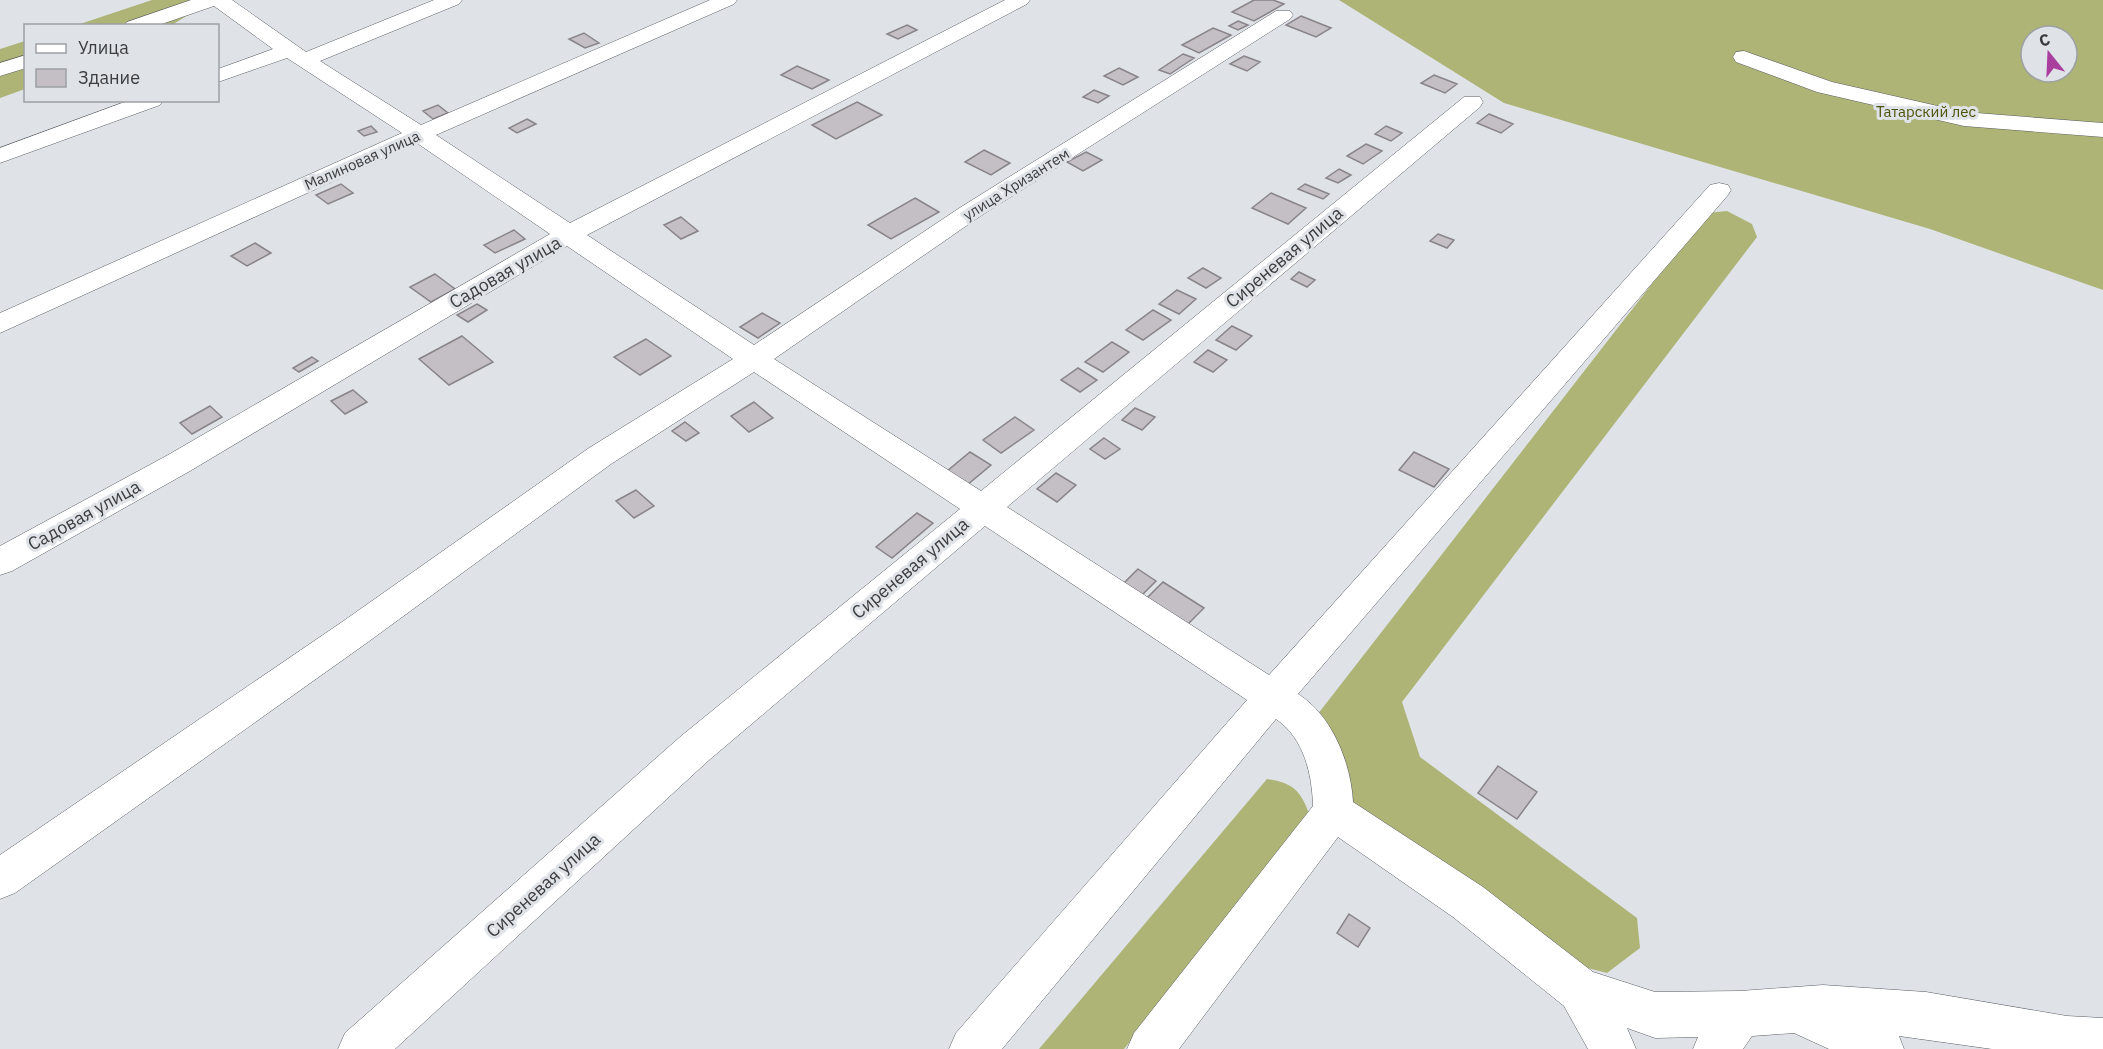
<svg xmlns="http://www.w3.org/2000/svg" width="2103" height="1049" font-family="'IBM Plex Sans',sans-serif">
<style>
.forest{fill:#adb476;fill-rule:evenodd}
.building{fill:#c3bfc4;stroke:#888489;stroke-width:1.5}
.lines{fill:none;stroke-linecap:round;stroke-linejoin:round}
.minor-casing{stroke:#5a5e62;stroke-width:1}
.minor{fill:#fff;fill-rule:evenodd}
.labels{text-anchor:middle;dominant-baseline:central;stroke-width:6;stroke-linejoin:round;paint-order:stroke}
.far-park-label{font-size:15px;fill:#4e5207;stroke:#dfe3e8}
.far-street-label{font-size:15px;fill:#3a3c3e;stroke:#dfe3e8}
.street-label{font-size:18px;fill:#3a3c3e;stroke:#dfe3e8}
</style>
<rect width="100%" height="100%" fill="#dfe3e8"/>
<path class="forest" d="M152,0H212L172,25L74,26Z
M1339,0H2103V290L1930,229L1504,103ZM2031,36H2067V72H2031Z
M25,41V89L0,98V49Z
M1727,211L1752,224L1757,237L1402,702L1420,757L1637,918L1640,948L1607,973L1580,966L1349,800L1314,719L1707,213Z
M1267,779C1294,783 1301,791 1310,816L1124,1049H1039Z"/>
<path class="building" d="M1254,0H1273L1284,4L1254,21L1232,12Z
M1301,16L1331,28L1316,37L1286,25Z
M1238,21L1248,25L1238,30L1229,26Z
M907,25L917,30L898,39L887,34Z
M1213,28L1231,35L1199,53L1182,45Z
M584,33L599,43L585,48L569,39Z
M1183,54L1194,58L1170,74L1159,70Z
M1244,56L1260,62L1247,71L1230,64Z
M797,66L829,80L812,89L781,75Z
M1119,68L1138,77L1123,85L1104,76Z
M1434,75L1457,84L1445,93L1421,83Z
M1094,90L1109,96L1098,103L1083,97Z
M857,102L882,115L836,139L812,125Z
M438,105L448,113L433,119L423,111Z
M1489,114L1513,124L1501,133L1477,123Z
M527,119L536,124L517,133L509,128Z
M371,126L377,132L364,136L358,131Z
M1386,126L1402,133L1391,141L1375,134Z
M1366,144L1382,151L1363,164L1347,156Z
M984,150L1010,163L991,175L965,162Z
M1086,152L1102,160L1083,171L1067,162Z
M1339,169L1351,175L1338,183L1326,178Z
M341,184L353,193L328,204L316,195Z
M1305,184L1329,194L1323,199L1298,189Z
M1271,193L1306,208L1288,224L1252,208Z
M915,198L939,212L891,239L868,225Z
M681,217L698,231L681,239L664,225Z
M514,230L525,239L495,253L484,245Z
M1438,234L1454,240L1447,248L1430,241Z
M255,243L271,253L247,266L231,256Z
M1203,268L1221,278L1206,288L1188,278Z
M1299,272L1315,280L1307,287L1291,279Z
M435,274L455,289L431,302L410,287Z
M1177,290L1196,299L1179,314L1159,304Z
M477,304L487,310L468,322L457,315Z
M1153,310L1171,320L1143,340L1126,330Z
M762,313L780,323L758,338L740,327Z
M1232,326L1252,336L1236,350L1216,340Z
M462,336L493,362L449,385L419,359Z
M646,339L671,356L640,375L614,357Z
M1112,342L1129,352L1103,372L1085,362Z
M1208,350L1227,360L1213,372L1194,362Z
M312,357L318,361L299,372L293,368Z
M1078,368L1097,380L1080,392L1061,380Z
M353,390L367,402L345,414L331,401Z
M754,402L773,418L749,432L731,416Z
M210,406L222,417L192,434L180,423Z
M1135,408L1155,417L1142,430L1122,420Z
M1015,417L1034,430L1001,453L983,440Z
M685,422L699,433L686,441L672,431Z
M1104,438L1120,449L1105,459L1090,449Z
M970,452L991,465L961,490L940,477Z
M1414,452L1449,469L1434,487L1399,470Z
M1056,473L1076,485L1057,502L1037,489Z
M636,490L654,506L634,518L616,501Z
M917,513L933,523L892,558L876,547Z
M1138,569L1156,581L1141,596L1123,584Z
M1163,582L1204,608L1184,628L1144,601Z
M1498,766L1537,792L1517,819L1478,793Z
M1349,914L1370,928L1358,947L1337,933Z"/>
<g class="lines">
<defs>
<path id="minor" d="M191,0H232L306,52L434,0H462L459,4L320,61L421,125L710,0H737L734,4L436,135L570,223L1005,0H1030L1027,4L587,235L754,345L961,207L1276,11H1290L1293,15L1290,19L979,217L774,359L981,491L1464,97H1480L1483,102L1480,107L1007,507L1269,675L1710,185L1719,183L1728,185L1731,190L1728,195L1298,694C1332,715 1351,763 1353,802L1483,887L1593,972L1655,992L1740,991L1823,985L1926,992L2067,1016L2103,1018V1049H1992L1899,1036L1904,1049H1829L1794,1033L1752,1036L1743,1049H1693L1698,1037L1655,1038L1627,1028L1636,1049H1588L1564,1006L1453,917L1338,837L1179,1049H1127L1134,1033L1313,806C1312,774 1304,738 1276,719L1002,1049H949L956,1033L1247,700L985,526L708,761L395,1049H338L345,1033L680,737L960,509L754,372L611,464L368,642L15,893L0,899V855L342,622L589,448L733,359L567,246L190,471L12,571L0,575V546L168,455L550,234L417,143L0,333V313L402,133L287,58L218,82V69L273,49L214,6L156,26H124L127,22Z
M1744,51L1832,82L1964,112L2103,123V137L1964,126L1817,92L1736,62L1733,57L1736,52Z
M26,55V68L0,76V63Z
M130,100H163L160,105L0,163V148Z"/>
</defs>
<use href="#minor" class="minor-casing"/>
<use href="#minor" class="minor"/>
</g>
<g class="labels">
<g class="far-park-label">
<text x="1926" y="111">Татарский лес</text>
</g>
<g class="far-street-label">
<text transform="translate(362 160) rotate(-24)">Малиновая улица</text>
<text transform="translate(1016 184) rotate(-32)">улица Хризантем</text>
</g>
<g class="street-label">
<text transform="translate(1284 257) rotate(-40)">Сиреневая улица</text>
<text transform="translate(505 272) rotate(-30)">Садовая улица</text>
<text transform="translate(84 515) rotate(-29)">Садовая улица</text>
<text transform="translate(910 568) rotate(-40)">Сиреневая улица</text>
<text transform="translate(543 885) rotate(-42)">Сиреневая улица</text>
</g>
</g>
<rect x="24" y="24" width="195" height="78" fill="#dfe3e8" stroke="#9da0a4" stroke-width="1.5"/>
<rect x="36" y="44" width="30" height="9" fill="#ffffff" stroke="#9da0a4" stroke-width="1.5"/>
<text x="78" y="54" font-size="18" fill="#3a3c3e">Улица</text>
<rect x="36" y="69" width="30" height="18" fill="#c3bfc4" stroke="#9da0a4" stroke-width="1.5"/>
<text x="78" y="84" font-size="18" fill="#3a3c3e">Здание</text>
<g transform="translate(2049 54) rotate(342)"><circle r="28" fill="#dfe3e8" stroke="#9da0a4" stroke-width="1.5"/>
<path d="M0-4.5L10 22L0 15L-10 22Z" fill="#a93e9e"/>
<text y="-9" font-size="16" font-weight="bold" text-anchor="middle" fill="#3a3c3e">С</text>
</g>
</svg>
